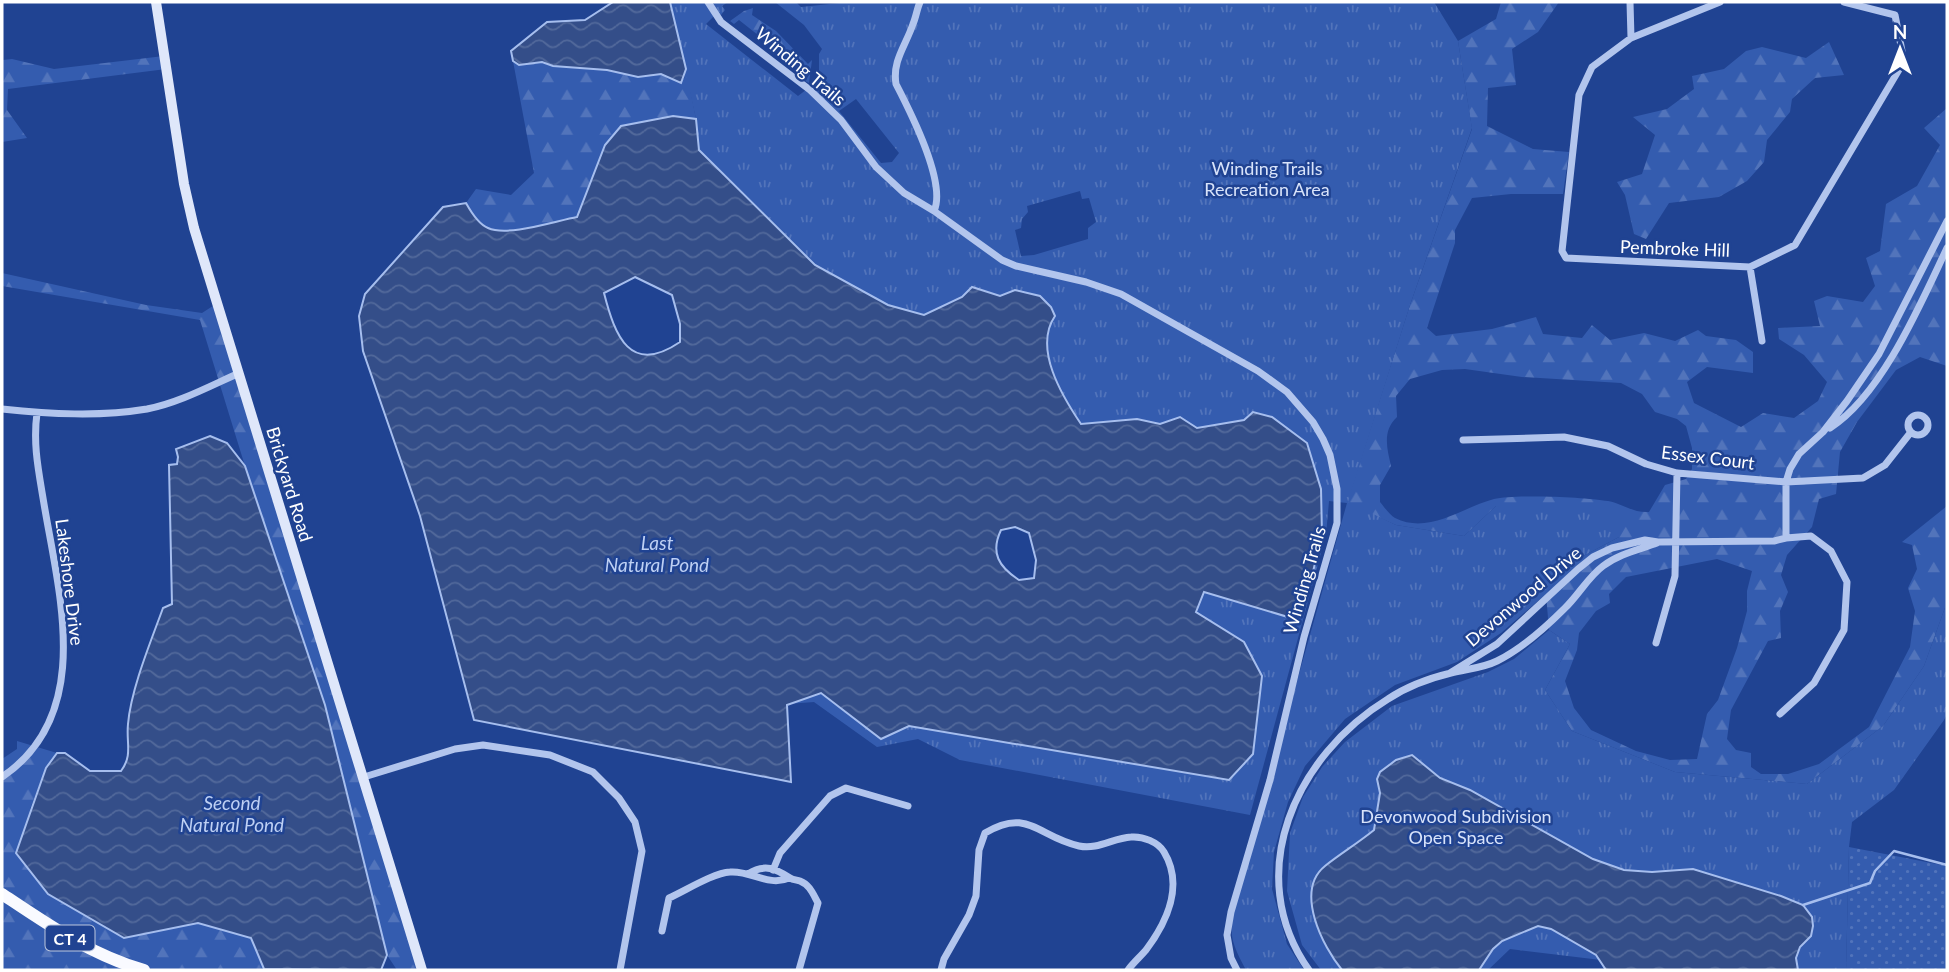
<svg xmlns="http://www.w3.org/2000/svg" width="1949" height="972" font-family="Lato,sans-serif">
<style>
.grass{fill:url(#grass-dots)}
.forest{fill:url(#forest-firs);fill-rule:evenodd}
.park{fill:url(#park-tufts);fill-rule:evenodd}
.water{fill:url(#water-waves);stroke:#a6beee;stroke-width:2;fill-rule:evenodd}
.lines{fill:none;stroke-linecap:round;stroke-linejoin:round}
.stream{stroke:#a6beee;stroke-width:2.5}
.street{stroke:#b2c5ed;stroke-width:7}
.secondary{stroke:#dfe7fa;stroke-width:10}
.primary{stroke:#f9faff;stroke-width:12}
.labels{text-anchor:middle;dominant-baseline:central;stroke-width:5;stroke-linejoin:round;paint-order:stroke}
.shield{fill:#204392;stroke:#bcc7de;stroke-width:2}
.shield-label{font-size:16px;font-weight:bold;fill:#fff}
.street-label{font-size:18px;fill:#fff;stroke:#204392}
.park-label{font-size:18px;fill:#d8e3fa;stroke:#204392}
.water-label{font-size:19px;font-style:italic;fill:#bed0f4;stroke:#204392}
</style>
<defs>
<pattern id="grass-dots" width="8" height="8" patternUnits="userSpaceOnUse" patternTransform="scale(1.75)"><rect width="8" height="8" fill="#345caf"/><path d="M2 2h.1M6 6h.1" fill="none" stroke="#5274bb" stroke-width="1.8" stroke-linecap="round"/></pattern>
<pattern id="forest-firs" width="22" height="20" patternUnits="userSpaceOnUse" patternTransform="scale(1.75)"><rect width="22" height="20" fill="#345caf"/><path d="M5 1l3.5 6h-7zM16 11l3.5 6h-7z" fill="#5274bb"/></pattern>
<pattern id="park-tufts" width="24" height="20" patternUnits="userSpaceOnUse" patternTransform="scale(1.75)"><rect width="24" height="20" fill="#345caf"/><path d="M3 7l-1-3M5 7V3M7 7l1-3M15 17l-1-3M17 17v-4M19 17l1-3" fill="none" stroke="#5274bb"/></pattern>
<pattern id="water-waves" width="16" height="10" patternUnits="userSpaceOnUse" patternTransform="scale(1.75)"><rect width="16" height="10" fill="#344e89"/><path d="M0 5q4-4 8 0t8 0" fill="none" stroke="#52699b"/></pattern>
</defs>
<rect width="100%" height="100%" fill="#204392"/>
<path class="grass" d="M1849,847L1947,866V970H1846Z"/>
<path class="forest" d="M1501,2H1559L1538,32L1512,49L1516,85L1488,88L1487,126L1533,149L1569,152L1563,194H1511L1472,198L1455,230V243L1427,328L1436,336L1492,329L1536,317L1543,334L1582,338L1592,325L1610,340L1644,333L1675,341L1698,330L1706,336L1736,340L1753,352V373L1707,367L1687,382L1694,403L1741,427L1763,413L1794,418L1818,401L1827,382L1804,355L1779,339L1778,328L1820,326L1814,301L1827,296L1863,302L1875,286L1866,258L1880,251L1886,204L1917,186L1940,145L1924,128L1947,108V366L1920,357L1896,370L1857,422L1840,452L1836,494L1819,499L1812,527L1787,555L1781,575L1788,592L1780,611L1781,638L1768,641L1731,710L1727,739L1736,750L1751,753V767L1761,774H1788L1819,764L1869,727L1910,647L1915,611L1908,588L1917,569L1912,545L1902,542L1947,506V602L1924,666L1883,726L1807,784L1675,772L1572,731L1545,690L1570,644L1549,630L1546,594L1570,563L1619,537L1496,506L1464,536L1396,525L1347,503L1410,305L1472,129L1458,41L1496,19ZM1465,369L1522,377L1621,383L1642,394L1655,412L1677,419L1686,426L1692,448V469L1686,479L1665,485L1649,512C1633,513 1623,504 1608,501C1583,497 1517,494 1494,499C1463,507 1429,535 1395,518C1390,515 1384,507 1380,502V485L1391,466C1387,448 1382,431 1397,417L1396,396L1410,379L1442,370ZM1717,559L1752,571L1747,591V611L1737,648L1718,700L1707,714L1697,759L1670,760L1636,751L1591,730L1574,708L1565,681L1577,650L1579,633L1596,611L1610,603L1609,594L1626,577Z
M753,8L752,15L776,31L808,64L812,60L809,83L805,81L809,75L739,20L734,24L730,21L744,11Z
M1829,42L1844,75L1815,78L1792,99L1790,112L1767,140L1764,162L1747,181L1719,197L1669,203L1646,239L1634,234L1625,195L1617,182L1642,174L1655,135L1633,117L1667,109L1694,89L1692,76L1724,69L1746,51L1762,47L1806,58Z
M164,56L166,69L8,89L7,110L27,138L2,142L3,60L12,59L54,69Z
M513,61L519,65L542,62L553,66L607,70L638,77L661,74L684,79L686,69L696,119L673,116L605,145L577,217C555,221 508,237 488,228C478,224 471,212 466,203L476,189L511,195L534,173Z
M2,273L146,305L202,313L216,304L422,970H397L387,955L325,705L245,466L200,320L2,286Z
M17,741L57,753L46,768L30,809L124,938L198,923L251,938L264,969L270,970H2V759L17,749Z"/>
<path class="park" d="M670,2H728L722,6L725,10L721,15L717,13L706,24L798,96L819,80V54L822,49L804,25L775,2H796L801,7L849,2H1434L1458,41L1472,128L1410,305L1348,502L1396,525L1464,536L1496,506L1613,509L1619,537L1570,563L1546,594L1501,633L1457,662L1395,685L1345,719L1305,766L1288,802L1274,852L1272,889L1287,944L1304,970H1246C1225,932 1231,929 1239,888L1347,503L1329,501L1326,535L1250,815L960,760L918,739L877,747L814,702L787,704L821,693L881,739L909,726L1244,642L1196,613L1272,417L1254,412L1244,420L1197,428L1180,417L1160,424L1137,419L1081,424L1058,389L1048,352L1047,327L1015,291L1000,296L972,287L962,297L924,315L888,305L815,265L699,150L696,119ZM856,99L899,153L892,162L881,163L839,111ZM1080,191L1082,199L1089,198L1096,222L1088,228V239L1034,255L1021,256L1015,230L1021,228L1022,219L1028,212L1027,206Z
M1947,602V714L1944,720L1894,790L1852,822L1849,847L1846,970H1604L1601,960L1510,949L1488,970H1321L1302,945L1287,891L1290,833L1303,797L1322,767L1345,742L1392,706L1488,672L1514,659L1549,630L1570,644L1545,690L1572,731L1675,772L1807,784L1883,726L1924,666Z"/>
<path class="water" d="M613,2H670L686,69L681,83L661,74L638,77L607,70L553,66L542,62L519,65L513,61L511,51L547,22L585,20Z
M673,116L696,119L699,150L815,265L888,305L924,315L962,297L972,287L1000,296L1015,290L1040,296L1051,307L1055,316C1033,348 1062,396 1081,424L1137,419L1160,424L1180,417L1197,428L1244,420L1253,412L1272,417L1307,443L1321,489L1322,535L1307,596L1288,617L1204,592L1196,612L1244,642L1262,676L1253,754L1229,780L909,726L881,739L821,693L787,705L791,782L474,720L420,516L363,351L359,316L365,294L443,207L466,203C471,212 478,224 488,228C508,237 555,221 577,217L605,145L621,126ZM635,277L672,295L680,324V342C630,376 615,336 604,293ZM1015,527L1029,533L1036,560L1034,578L1019,580C999,567 990,553 1001,530Z
M210,436L227,443L245,466L325,705L387,955L381,970L264,969L251,938L198,923L124,938L48,894L16,853L46,768L57,753H65L90,771H121C133,755 126,743 128,724C131,689 151,641 163,608L172,604L169,465L177,464L178,457L176,449Z
M1412,755L1440,778L1470,790L1593,859L1624,870L1652,872L1693,869L1781,896L1803,905L1812,917L1813,926L1811,936L1800,947L1796,958L1798,970H1606L1596,955L1551,929L1538,926L1502,941L1493,949L1479,970H1342C1323,947 1294,891 1325,866C1340,854 1358,843 1374,830L1380,793L1377,779L1380,772L1396,760Z"/>
<g class="lines">
<path class="stream" d="M1803,905L1870,883L1875,871L1894,851L1947,865"/>
<path class="street" d="M708,2L721,22L810,90L841,120L876,167L904,193L934,211L1002,260L1016,266L1086,282L1121,294L1258,371L1287,392L1313,422L1323,439L1330,455L1337,489V523L1304,637L1270,780L1231,912L1227,935L1231,958L1237,970
M920,2C917,9 916,17 913,24C906,45 892,61 896,84C910,111 947,183 934,211
M1630,2L1631,38
M1720,2L1631,38L1592,67L1579,95L1562,251L1566,258L1750,267L1795,245L1900,68L1902,51L1895,15L1844,2
M1750,267L1762,341
M2,409C50,414 99,417 147,409C178,403 208,387 237,374
M1908 425a10 10 0 1 1 20 0a10 10 0 1 1-20 0Z
M1830,428C1882,395 1921,303 1947,248
M1463,440L1564,437L1608,446L1646,464L1677,473L1786,482L1863,478L1885,465L1911,432
M1656,643L1675,576L1677,473
M1450,673L1497,644L1578,569L1593,557L1612,548L1645,540L1658,542L1774,541L1786,538V482L1790,469L1799,454L1823,432L1847,401L1879,354L1947,221
M1780,714L1814,683L1844,630L1847,582L1831,551L1811,536L1786,538
M2,777C96,714 58,591 43,498C38,468 33,443 37,413
M364,777L455,749L483,745L550,755L593,772L619,798L635,822L642,851L620,970
M773,870L780,853L830,796L846,788L908,806
M748,874C765,863 776,869 790,878C793,880 797,880 800,881C810,885 813,894 818,903L799,970
M662,931L669,898C685,891 713,873 730,872C751,870 768,887 789,878
M941,970L944,959L969,915L976,896L979,850L985,833C1028,807 1038,837 1079,846C1098,850 1113,838 1131,837C1143,836 1158,842 1164,852C1184,885 1167,922 1146,950C1140,957 1133,963 1128,970
M1309,970C1241,874 1296,755 1388,699C1406,687 1430,678 1451,673C1467,669 1483,668 1497,661C1521,649 1545,628 1564,609C1578,596 1588,577 1603,566C1619,554 1638,550 1657,543"/>
<path class="secondary" d="M156,2L184,184L194,228L422,970"/>
<path class="primary" d="M2,894C47,924 91,955 144,970"/>
</g>
<g class="labels">
<rect class="shield" x="45.5" y="925.5" width="49" height="25" rx="5"/>
<g class="shield-label">
<text x="70" y="938">CT 4</text>
</g>
<g class="street-label">
<text transform="translate(801 66) rotate(40)">Winding Trails</text>
<text transform="translate(1675 248) rotate(2)">Pembroke Hill</text>
<text transform="translate(1708 457) rotate(7)">Essex Court</text>
<text transform="translate(290 484) rotate(73)">Brickyard Road</text>
<text transform="translate(1304 580) rotate(-74)">Winding Trails</text>
<text transform="translate(70 582) rotate(83)">Lakeshore Drive</text>
<text transform="translate(1523 596) rotate(-40)">Devonwood Drive</text>
</g>
<g class="park-label">
<text x="1267" y="168">Winding Trails<tspan x="1267" dy="21">Recreation Area</tspan></text>
<text x="1456" y="816">Devonwood Subdivision<tspan x="1456" dy="21">Open Space</tspan></text>
</g>
<g class="water-label">
<text x="657" y="542">Last<tspan x="657" dy="22">Natural Pond</tspan></text>
<text x="232" y="802">Second<tspan x="232" dy="22">Natural Pond</tspan></text>
</g>
</g>
<rect width="1949" height="972" fill="none" stroke="#ffffff" stroke-width="7"/>
<g transform="translate(1900 49)" stroke="#204392" stroke-width="5" paint-order="stroke">
<path d="M0-5L12 26L0 18L-12 26Z" fill="#ffffff"/>
<text y="-10" font-size="19" font-weight="bold" text-anchor="middle" fill="#ffffff">N</text>
</g>
</svg>
